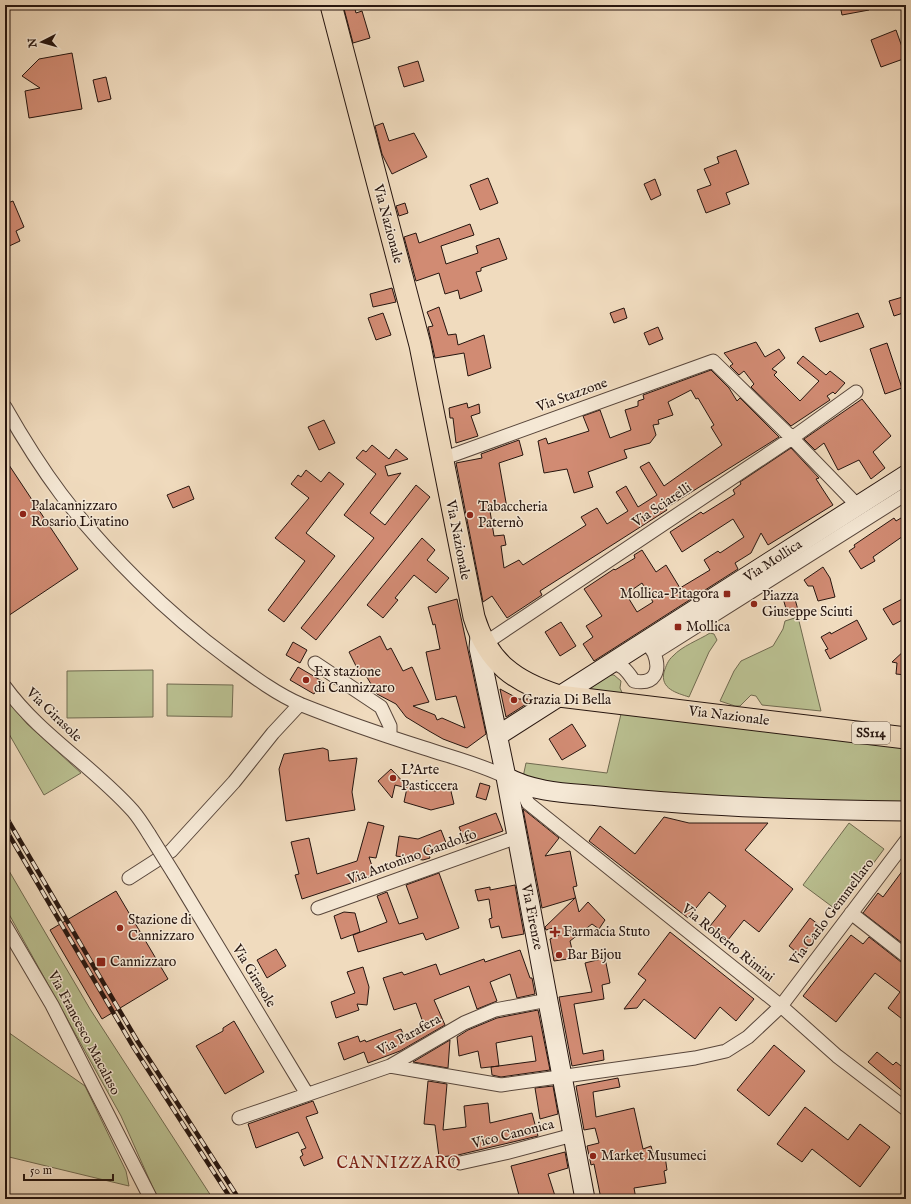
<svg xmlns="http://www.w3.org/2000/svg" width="911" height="1204" font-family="'IM FELL English',serif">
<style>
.green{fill:#bac091;stroke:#706a50}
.building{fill:#d18b73;stroke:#26150f;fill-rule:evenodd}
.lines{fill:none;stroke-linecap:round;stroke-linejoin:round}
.street-casing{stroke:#58463b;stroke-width:15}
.secondary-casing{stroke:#26150f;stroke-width:21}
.primary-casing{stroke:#26150f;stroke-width:23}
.street{stroke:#f5e8d5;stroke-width:13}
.secondary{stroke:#f5e8d5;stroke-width:19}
.primary{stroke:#f0dbbe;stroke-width:21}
.rail-casing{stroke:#26150f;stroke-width:4.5}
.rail{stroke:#f5e8d5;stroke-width:3;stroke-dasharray:9;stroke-linecap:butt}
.street-bridge-casing{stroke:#58463b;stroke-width:15;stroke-linecap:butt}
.street-bridge{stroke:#f5e8d5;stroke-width:13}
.poi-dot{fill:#8f2418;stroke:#f5e8d5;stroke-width:1.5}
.labels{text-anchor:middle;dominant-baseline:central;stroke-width:3;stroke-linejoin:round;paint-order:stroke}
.shield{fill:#f5e8d5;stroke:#64544a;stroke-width:1}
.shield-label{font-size:13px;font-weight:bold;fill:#26150f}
.street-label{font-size:14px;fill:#26150f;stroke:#f5e8d5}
.poi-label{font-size:14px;fill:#26150f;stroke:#f5e8d5;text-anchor:start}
.quarter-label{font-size:16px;letter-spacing:1px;fill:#7a1f14;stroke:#f5e8d5}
</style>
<rect width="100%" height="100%" fill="#f0dbbe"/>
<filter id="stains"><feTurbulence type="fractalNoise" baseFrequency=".005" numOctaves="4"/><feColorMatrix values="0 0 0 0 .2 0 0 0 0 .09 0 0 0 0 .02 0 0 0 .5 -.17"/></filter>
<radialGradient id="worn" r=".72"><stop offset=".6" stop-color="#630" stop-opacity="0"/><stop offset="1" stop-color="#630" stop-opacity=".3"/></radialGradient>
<path class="green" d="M798,617L821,711L762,705L756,696L751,695L740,706H735L720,701L734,671L741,661L773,646L783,629L785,621Z
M710,633L714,634L717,640L709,652L689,697C677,693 660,689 664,672C666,666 668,660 673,656C682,646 699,640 710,633Z
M153,670V717L67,718V671Z
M610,675H614L621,681L620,688L625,699L583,693Z
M167,684L233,685L232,717L167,716Z
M5,698L27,724L81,773L44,795L5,727Z
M621,714L906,748V805L792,804L580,789L523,777L526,763L607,773Z
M849,823L884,849L838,911L803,885Z
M5,864L90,1009L213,1199H158L121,1116L5,907Z
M5,1030L85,1086L126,1171L129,1186L5,1156Z"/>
<path class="building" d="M343,5H354L356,13L362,11L370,38L353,43Z
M840,5H868L869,10L842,15Z
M896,30L906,58L881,67L871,40Z
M72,53L82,109L29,118L25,91L40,88L22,76L39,59Z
M418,61L424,81L404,87L398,67Z
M106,77L111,99L98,102L93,80Z
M383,123L389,141L414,133L427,157L392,174L382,154L375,126Z
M736,150L749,184L726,193L730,204L706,213L697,190L711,185L704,169L719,163L717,157Z
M488,178L498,203L480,210L470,185Z
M655,179L661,195L651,200L644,184Z
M13,201L24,227L16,231L20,241L5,248V204Z
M405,203L408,213L399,216L396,206Z
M470,224L474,235L441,246L446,264L478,253L476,246L499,238L507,259L481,268V271L476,272L482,291L460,299L458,290L445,294L439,273L416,281L404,237L416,233L419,243Z
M392,288L396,302L373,307L370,294Z
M906,296V312L894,316L889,301Z
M439,307L448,335L456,334L458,345L484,335L491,368L468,376L464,353L435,358L428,327L433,326L427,312Z
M624,308L627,318L614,323L610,313Z
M383,313L391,335L376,340L368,318Z
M858,313L864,327L820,342L815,328Z
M658,327L663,339L649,345L644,333Z
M756,342L765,357L779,349L785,358L772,369L777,372L774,375L800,401L819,381L797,363L803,356L826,375L830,371L845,383L835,394L833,392L827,396L830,400L791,426L751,387L754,384L744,371L739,375L730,366L733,364L724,353Z
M887,343L902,388L885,394L870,349Z
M711,370L729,388L737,401L740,398L779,437L666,508L667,510L540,591L542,595L507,618L492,596L483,602L456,463L482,458L481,454L519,440L523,455L499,463L507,508L490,511L494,536L504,535L506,545L501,546L504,568L519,560L523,565L586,525L581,517L597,508L607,524L628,511L616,492L626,486L638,507L657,495L640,467L649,462L664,486L722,445L711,427L714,425L698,398L696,399L691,390L668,402L673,415L658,420L659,424L653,425L656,435L650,443L624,450L627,458L588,472L593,487L574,493L567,469L544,473L538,441L546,438L548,444L589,431L583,416L600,410L610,438L631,430L625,410L638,406V401L644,399L643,395Z
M862,399L891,436L873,452L885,468L871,479L859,460L838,470L824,443L815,450L804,439Z
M467,403L468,408L479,404L480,413L471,416L478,436L456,443L453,418H450L449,408Z
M324,420L335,443L319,450L308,427Z
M372,445L389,459L396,449L408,459L385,466L388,476L401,473L370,513L385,525L416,485L430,497L316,640L301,628L374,538L344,515L376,474L356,458L363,450L366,452Z
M791,448L819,478L816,479L833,505L768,545L761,533L751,553L735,563L738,569L594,661L583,644L593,637L586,626L602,616L584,589L614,569L615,570L635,558L634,555L642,550L656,572L666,565L680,588L710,570L704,560L718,551L720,553L744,537L733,519L682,552L670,532L701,512L703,514L735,494L733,490L741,484L740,482ZM642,583L653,602L637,612L626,594Z
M5,459L78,569L5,618Z
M306,470L321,482L329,472L344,484L306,533L335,556L284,622L268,610L305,561L275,538L309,498L291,484L298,475L301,477Z
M189,486L194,499L173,508L167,495Z
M906,515V534L873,557L875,561L861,569L849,551L855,547L854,545L894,518L896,521Z
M422,538L435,550L427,560L449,578L436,593L414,575L395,598L398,600L383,618L367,605Z
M823,567L830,578L835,597L818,601L813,586H808L804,580Z
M793,592L798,610L787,612L782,595Z
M906,597V618L893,625L883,609Z
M457,599L486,734L467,748L443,739L429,731L406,717L396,704L377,694L365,674L361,676L349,652L380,636L387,650L391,648L403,671L412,667L429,702L413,706L435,715L437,720L442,718L465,728L456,696L436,700L426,652L440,649L435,624L433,625L428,607Z
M857,620L867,639L830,659L825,650L828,649L821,637L830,632L831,634Z
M561,622L576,646L560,656L545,632Z
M293,642L307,650L300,663L286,655Z
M906,649V675L896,674L897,663L892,662Z
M298,667L322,681L314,694L290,680Z
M500,689L519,699H534L506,717Z
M572,724L586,746L562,760L549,739Z
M323,748L328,750L329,761L357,758L352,792L355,810L286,821L279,769L284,754Z
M391,769L407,786V783L435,791L450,787L454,804L431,810L404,802L407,788L395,785L392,798L378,781Z
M480,783L490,786L486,800L476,797Z
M523,809L559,838L545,856L570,851L577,886L573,887L579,912L588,902L605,920L599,929L592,924L570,941L574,958L554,961L550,939L559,935L557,927L546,930L545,927L575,898L542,908Z
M496,813L503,831L466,844L459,827Z
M664,817L689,823H768L745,850L793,889L759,932L744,920L728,940L710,926L726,906L709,892L688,918L589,841L600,826L635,854Z
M368,822L384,826L376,858L369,857L375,875L302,899L295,875L299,874L291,842L309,838L317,874L357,861Z
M441,830L448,848L429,855L430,858L423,860L396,856L399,836L418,839Z
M906,866V946L863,913L878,893L883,897Z
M439,873L459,928L426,940L423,933L358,952L353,935L387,922L377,896L387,892L399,924L418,918L406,885Z
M515,885L524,934L502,938L499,926L491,928L489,919L492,918L489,899L478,901L475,890L490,887V890Z
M116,891L168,979L102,1019L50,930Z
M344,912L355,913L360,932L341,939L334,916Z
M810,918L823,928L801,956L789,946Z
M670,932L754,999L736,1021L720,1007L695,1039L644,999L637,1008L624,1009L646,980L638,974Z
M851,935L863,944L869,937L901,962L906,964V1022L888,1008L900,992L875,973L836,1022L803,996Z
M276,949L286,966L267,978L257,960Z
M520,950L530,978H532L535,994L517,998L510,974L490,982L497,1001L477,1009L469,986L434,1000L445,1025L400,1051L368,1063L364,1052L344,1060L338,1043L358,1036L360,1042L365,1040L366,1042L401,1029L405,1038L425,1028L416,1003L394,1010L383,978L402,972L404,975L436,964L440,975L484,959L485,962Z
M605,958L610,983L602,985L604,999L574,1004L583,1054L603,1050L604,1060L572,1066L559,997L592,992L585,963Z
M363,967L369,987L367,1005L357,1004L359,1010L336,1018L331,1002L355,993L347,972Z
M538,1010L550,1070L501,1077L492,1075L491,1067L536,1061L532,1036L496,1043L499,1066L481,1068L478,1051L459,1056L457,1037L468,1030L497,1018Z
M234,1021L264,1072L225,1094L196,1046L223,1031V1028Z
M450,1040L448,1068L413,1062Z
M774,1045L805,1071L769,1116L737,1090Z
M877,1052L893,1065L896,1062L906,1070V1094L868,1062Z
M618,1078L620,1087L593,1092L596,1117L634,1108L643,1149L651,1146L654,1157L665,1156L667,1170L664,1171L666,1183L634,1188L636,1199H601L594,1164L591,1165L587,1146L599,1143L595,1128L584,1130L576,1086Z
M428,1081L447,1084L443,1130L466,1127L464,1106L488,1103L490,1123L532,1113L538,1136L458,1155L451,1160L450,1156L439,1157L435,1125L424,1124Z
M553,1086L558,1114L540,1119L535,1088Z
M313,1101L318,1113L306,1117L323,1158L304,1166L300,1157L303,1155L301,1150L306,1148L298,1132L256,1148L248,1124Z
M805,1107L848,1140L860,1124L890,1147L860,1187L812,1149L802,1162L777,1144Z
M565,1152L568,1168L548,1174L556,1199H520L511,1166Z"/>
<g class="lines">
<defs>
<path id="street" d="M5,407C22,437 40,466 61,494C107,554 167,613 228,658C251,675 276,694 302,705C342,721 383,735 424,748C451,757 480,764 506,777
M442,459L713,361L792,438L858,506
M646,641L654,653L906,494
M484,644L792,438L856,392
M315,663L381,707L390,726V737
M610,663C623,664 627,671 634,681C655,685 661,671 654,653
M5,687C40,735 93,766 133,811C139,818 144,826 149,834
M519,784L528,803L781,1006L837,1056L906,1109
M174,874L307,1094
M129,878L171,851L234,782L273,733L300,704
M318,908L517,837
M851,913L906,956
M5,925L52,1005L151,1199
M390,1066L501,1085L695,1058L726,1051L748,1037L781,1006L906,841
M239,1118L390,1066L464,1023L495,1010L548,1000
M460,1163L505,1153L573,1135"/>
<path id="secondary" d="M480,636L479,648L506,777L585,1199
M497,736L906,475
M506,777C536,794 575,793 609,797C708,807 807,810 906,811"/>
<path id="primary" d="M331,5L420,345L474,617C488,663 515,682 559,696L906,738"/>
</defs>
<use href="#street" class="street-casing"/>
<use href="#secondary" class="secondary-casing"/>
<use href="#primary" class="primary-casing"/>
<use href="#street" class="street"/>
<use href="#secondary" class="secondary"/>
<use href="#primary" class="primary"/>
<defs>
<path id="rail" d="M5,815L138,1042L239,1199
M5,828L134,1048L231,1199"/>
</defs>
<use href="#rail" class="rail-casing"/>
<use href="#rail" class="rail"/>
<defs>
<path id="street-bridge" d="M149,834L174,874"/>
</defs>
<use href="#street-bridge" class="street-bridge-casing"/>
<use href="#street-bridge" class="street-bridge"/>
</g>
<g class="poi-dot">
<circle cx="23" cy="514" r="4"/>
<circle cx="470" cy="515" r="4"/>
<rect x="723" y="590" width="8" height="8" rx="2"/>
<circle cx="754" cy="604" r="4"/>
<rect x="674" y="623" width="8" height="8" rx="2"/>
<circle cx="306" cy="680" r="4"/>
<circle cx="514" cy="700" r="4"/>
<circle cx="393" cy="778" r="4"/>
<circle cx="120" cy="928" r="4"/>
<path d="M553 926h4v4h4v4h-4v4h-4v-4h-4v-4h4z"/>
<circle cx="559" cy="955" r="4"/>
<rect x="96" y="957" width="10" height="10" rx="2"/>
<circle cx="593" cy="1156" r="4"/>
</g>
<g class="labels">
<rect class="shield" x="852" y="722" width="38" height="22" rx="3"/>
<g class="shield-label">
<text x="871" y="733">SS114</text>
</g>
<g class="street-label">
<text transform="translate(388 224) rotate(75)">Via Nazionale</text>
<text transform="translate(572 395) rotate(-20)">Via Stazzone</text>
<text transform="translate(662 505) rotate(-34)">Via Sciarelli</text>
<text transform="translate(458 540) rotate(79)">Via Nazionale</text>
<text transform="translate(773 561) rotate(-33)">Via Mollica</text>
<text transform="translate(54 715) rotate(44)">Via Girasole</text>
<text transform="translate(729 716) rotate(7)">Via Nazionale</text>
<text transform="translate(412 857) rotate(-20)">Via Antonino Gandolfo</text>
<text transform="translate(832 912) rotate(-53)">Via Carlo Gemmellaro</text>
<text transform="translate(532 917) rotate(79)">Via Firenze</text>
<text transform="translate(728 943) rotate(39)">Via Roberto Rimini</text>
<text transform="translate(254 976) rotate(59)">Via Girasole</text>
<text transform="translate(84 1033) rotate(62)">Via Francesco Macaluso</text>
<text transform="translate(409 1035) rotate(-29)">Via Parafera</text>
<text transform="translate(513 1134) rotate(-14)">Vico Canonica</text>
</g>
<g class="poi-label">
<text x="31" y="506">Palacannizzaro<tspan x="31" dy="16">Rosario Livatino</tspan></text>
<text x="478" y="507">Tabaccheria<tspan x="478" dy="16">Paternò</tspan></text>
<text x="719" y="594" text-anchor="end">Mollica-Pitagora</text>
<text x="762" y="596">Piazza<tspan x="762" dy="16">Giuseppe Sciuti</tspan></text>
<text x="686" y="627">Mollica</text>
<text x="314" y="672">Ex stazione<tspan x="314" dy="16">di Cannizzaro</tspan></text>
<text x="522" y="700">Grazia Di Bella</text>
<text x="401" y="770">L'Arte<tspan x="401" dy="16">Pasticcera</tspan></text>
<text x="128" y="920">Stazione di<tspan x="128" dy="16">Cannizzaro</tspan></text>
<text x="563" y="932">Farmacia Stuto</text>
<text x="567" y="955">Bar Bijou</text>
<text x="110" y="962">Cannizzaro</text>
<text x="601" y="1156">Market Musumeci</text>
</g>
<g class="quarter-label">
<text x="399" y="1164">CANNIZZARO</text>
</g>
</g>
<rect width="911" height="1204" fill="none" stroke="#f0dbbe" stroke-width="20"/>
<rect x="6" y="6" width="899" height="1192" fill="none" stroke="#26150f" stroke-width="2"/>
<rect x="10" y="10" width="891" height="1184" fill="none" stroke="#26150f"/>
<g transform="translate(42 42) rotate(264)" stroke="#f5e8d5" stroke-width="3" paint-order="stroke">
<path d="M0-3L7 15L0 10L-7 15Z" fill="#26150f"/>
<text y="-6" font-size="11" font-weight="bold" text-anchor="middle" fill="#26150f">N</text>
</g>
<path d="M24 1174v6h89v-6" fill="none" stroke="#26150f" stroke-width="2"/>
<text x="30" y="1174" font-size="12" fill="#26150f" stroke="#f5e8d5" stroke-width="3" paint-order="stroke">50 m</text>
<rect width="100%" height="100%" filter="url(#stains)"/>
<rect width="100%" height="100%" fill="url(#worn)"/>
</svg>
